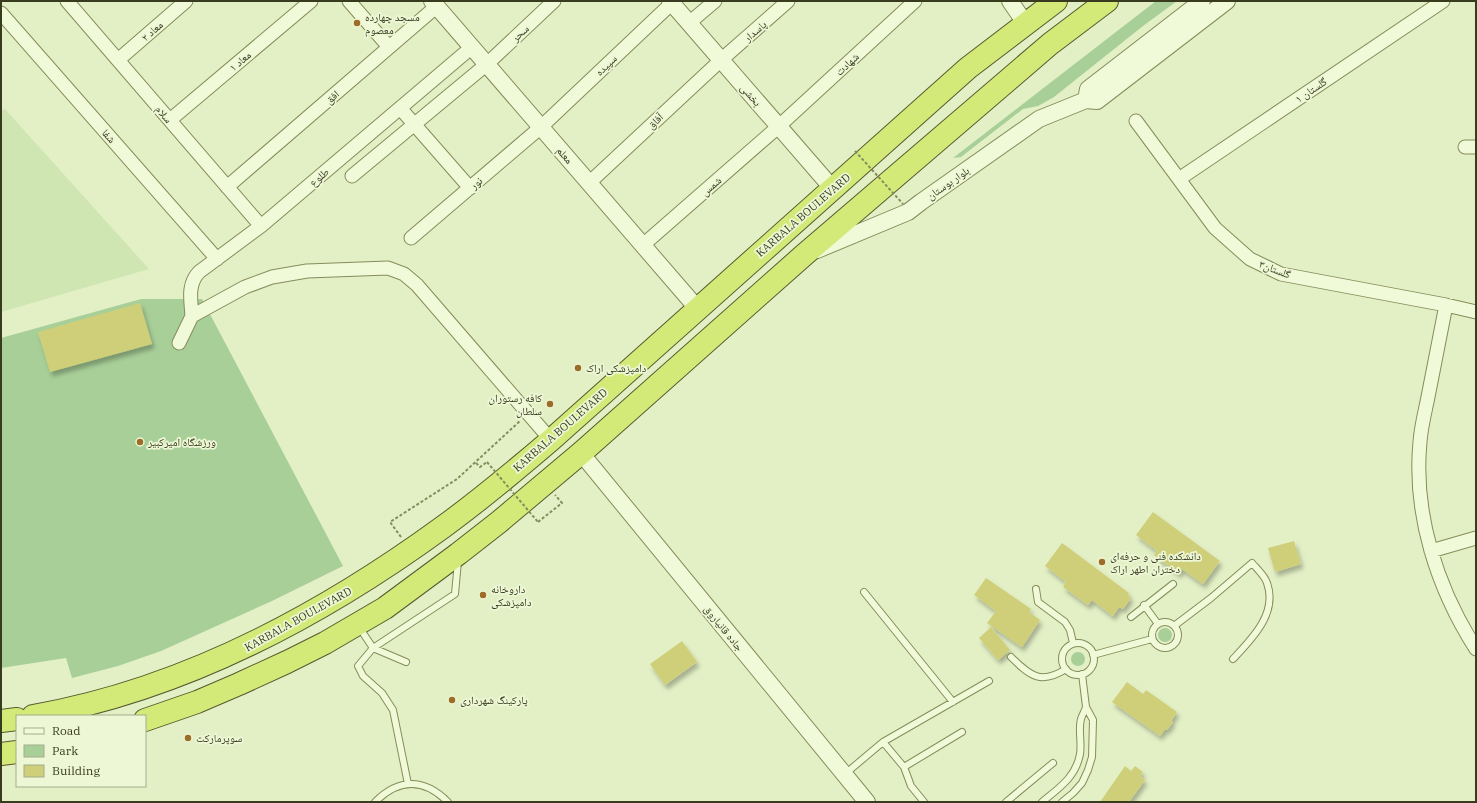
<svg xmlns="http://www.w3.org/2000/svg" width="1477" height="803" font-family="'IBM Plex Serif','Noto Naskh Arabic',serif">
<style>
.farmland{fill:#d0e6b2}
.green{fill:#a8cf98}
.building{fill:#cfcf7a;filter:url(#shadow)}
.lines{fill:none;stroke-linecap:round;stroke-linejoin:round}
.service-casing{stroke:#868c5a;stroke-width:8}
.minor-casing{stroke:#868c5a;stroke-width:15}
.tertiary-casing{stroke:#868c5a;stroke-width:18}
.trunk-casing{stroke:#57592f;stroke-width:24}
.path{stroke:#868c5a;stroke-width:2;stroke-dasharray:3 2;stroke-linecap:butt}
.service{stroke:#f0fad9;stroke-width:6}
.minor{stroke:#f0fad9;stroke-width:13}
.tertiary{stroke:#f0fad9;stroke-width:16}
.trunk{stroke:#d4ea78;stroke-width:22}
.path-bridge{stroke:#868c5a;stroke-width:2;stroke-dasharray:3 2;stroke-linecap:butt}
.poi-dot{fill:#9d6c28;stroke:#edf7d5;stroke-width:1.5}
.labels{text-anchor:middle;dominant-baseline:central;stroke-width:3.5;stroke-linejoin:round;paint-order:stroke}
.poi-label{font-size:11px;fill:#393b1f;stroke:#edf7d5;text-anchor:start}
.street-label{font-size:11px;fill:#393b1f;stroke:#edf7d5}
</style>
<defs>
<filter id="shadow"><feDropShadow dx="2.5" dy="4.5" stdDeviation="2" flood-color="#0004"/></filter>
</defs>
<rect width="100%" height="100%" fill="#e3f0c5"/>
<path class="farmland" d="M5,109L149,269L1,312V110Z"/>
<path class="green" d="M1156,1H1177L1143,26L1054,97L1038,106L1023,109L961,157L953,158Z
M141,299H202L343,566L272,601L161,651L118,666L72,678L66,658L1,668V338Z
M1158 635a7 7 0 1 1 14 0a7 7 0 1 1-14 0Z
M1071 659a7 7 0 1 1 14 0a7 7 0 1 1-14 0Z"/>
<path class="building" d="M140,303L152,344L50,372L38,332Z
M1153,512L1220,561L1203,584L1182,569L1179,574L1154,555L1157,551L1136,535Z
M1294,541L1301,564L1275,572L1268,548Z
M1062,543L1129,593L1128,595L1131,598L1123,609L1119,607L1113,616L1092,600L1088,605L1063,587L1066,582L1045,566Z
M986,578L1031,609L1029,612L1040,620L1022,647L987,623L996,611L974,595Z
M991,627L1010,650L998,660L979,638Z
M682,641L697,662L665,685L650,664Z
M1127,682L1143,694L1146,690L1177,712L1171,721L1173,722L1167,730L1165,729L1160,736L1112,702Z
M1125,766L1131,771L1135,766L1143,772L1140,776L1145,780L1129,802H1100Z"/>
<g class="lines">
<defs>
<path id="service" d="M1036,589L1038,602L1065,622L1070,630L1073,643
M864,592L953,702
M1144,605L1158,624
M1131,617L1173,584
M1152 635a13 13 0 1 1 26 0a13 13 0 1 1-26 0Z
M1174,626L1211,598L1252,563C1257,569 1265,576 1267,583C1278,613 1252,639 1233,659
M359,627L373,648L406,662
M1062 659a16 16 0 1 1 32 0a16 16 0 1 1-32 0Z
M1093,655L1152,639
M1011,657C1030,676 1041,685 1066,669
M883,742L904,767L911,786L924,802
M904,767L962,732
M845,774L883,742L989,681
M408,784L393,710L382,693L363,676L358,666L373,648L455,594L458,561
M375,802C399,778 424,778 448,802
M1006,802L1053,763
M1042,802C1059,788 1076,777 1080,754C1082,743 1078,730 1081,719C1082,715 1085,711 1086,707
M1062,802L1073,793L1082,783L1088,770L1092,757L1093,720L1086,707L1082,674"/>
<path id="minor" d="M67,1L261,226
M349,1L389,47
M1,13L217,259
M689,23L715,1
M118,60L186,1
M400,108L470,188
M170,120L311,1
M1136,121L1215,228L1250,259L1281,274L1446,305L1476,312
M1465,147H1476
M352,176L487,64L554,1
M1179,179L1443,1
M589,183L721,60L788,1
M227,187L437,6
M411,238L541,127L672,3
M643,245L778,127L915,1
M1446,305C1440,336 1434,367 1428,397C1425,412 1421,427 1420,442C1413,514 1437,588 1476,649
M192,316C191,300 187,285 199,272L261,226L472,47
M179,343L192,316L245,287L272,277L307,271L388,268L404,274L417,285L551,440
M1431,551L1476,538"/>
<path id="tertiary" d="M432,1L697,308
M670,1L833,189
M1010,1L1025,23
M1202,1L1088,89L1086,100L1097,101L1227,1
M817,250L908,212L921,202L1039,119L1086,100
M581,453L867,802"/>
<path id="trunk" d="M33,716C183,690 321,616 443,527C480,500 516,470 551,440L968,68L1056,1
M145,720L197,702L239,684L287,662L325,643L385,608L458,554L499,522L581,453L804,255L1050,44L1107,1
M1,721L17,719
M1,754L17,752"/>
</defs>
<use href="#service" class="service-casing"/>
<use href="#minor" class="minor-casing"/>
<use href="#tertiary" class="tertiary-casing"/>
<use href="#trunk" class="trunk-casing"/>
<path class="path" d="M476,463L480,467L487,462
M538,522L562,503L555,495
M401,537L390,522L457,479L520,421"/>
<use href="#service" class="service"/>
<use href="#minor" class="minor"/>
<use href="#tertiary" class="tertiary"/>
<use href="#trunk" class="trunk"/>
<path class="path-bridge" d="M855,151L903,204
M487,462L538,522"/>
</g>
<g class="poi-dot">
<circle cx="357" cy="23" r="4"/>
<circle cx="578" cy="368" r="4"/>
<circle cx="550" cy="404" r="4"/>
<circle cx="140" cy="442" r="4"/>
<circle cx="1102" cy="562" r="4"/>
<circle cx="483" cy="595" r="4"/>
<circle cx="452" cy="700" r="4"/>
<circle cx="188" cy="738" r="4"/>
</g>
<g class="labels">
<g class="poi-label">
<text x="365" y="17">مسجد چهارده<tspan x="365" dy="13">معصوم</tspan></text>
<text x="586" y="368">دامپزشکی اراک</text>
<text x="542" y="398" text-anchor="end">کافه رستوران<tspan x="542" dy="13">سلطان</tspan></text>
<text x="148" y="442">ورزشگاه امیرکبیر</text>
<text x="1110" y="556">دانشکده فنی و حرفه‌ای<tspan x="1110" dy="13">دختران اطهر اراک</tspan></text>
<text x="491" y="589">داروخانه<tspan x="491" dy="13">دامپزشکی</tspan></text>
<text x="460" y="700">پارکینگ شهرداری</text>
<text x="196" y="738">سوپرمارکت</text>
</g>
<g class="street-label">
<text transform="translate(152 31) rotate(-41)">معاد ۲</text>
<text transform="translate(755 31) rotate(-41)">پاسدار</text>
<text transform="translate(520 33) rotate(-43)">سحر</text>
<text transform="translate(240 61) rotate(-40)">معاد ۱</text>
<text transform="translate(847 64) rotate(-43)">شهادت</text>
<text transform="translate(606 65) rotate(-44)">سپیده</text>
<text transform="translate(1311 90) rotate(-34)">گلستان ۱</text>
<text transform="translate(751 95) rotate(49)">بخشی</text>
<text transform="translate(332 97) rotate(-41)">افق</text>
<text transform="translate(164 114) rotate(49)">سلام</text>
<text transform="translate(655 121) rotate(-43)">آفاق</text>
<text transform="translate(109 136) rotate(49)">شفا</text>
<text transform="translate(565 155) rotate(49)">معلم</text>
<text transform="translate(319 177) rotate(-40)">طلوع</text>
<text transform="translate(476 183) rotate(-41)">نور</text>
<text transform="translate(948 183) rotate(-35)">بلوار بوستان</text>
<text transform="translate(711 186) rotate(-41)">شمس</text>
<text transform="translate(803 215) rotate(-41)">KARBALA BOULEVARD</text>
<text transform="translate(1275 269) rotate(21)">گلستان۳</text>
<text transform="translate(560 430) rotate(-41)">KARBALA BOULEVARD</text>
<text transform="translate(298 619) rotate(-29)">KARBALA BOULEVARD</text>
<text transform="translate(724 628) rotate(51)">جاده قانیاروق</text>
</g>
</g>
<rect width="1477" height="803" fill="none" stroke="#393b1f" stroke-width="4"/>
<rect x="16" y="715" width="130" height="72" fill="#edf7d5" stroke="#a5ac8c"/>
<rect x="24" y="728" width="20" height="6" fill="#f0fad9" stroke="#a5ac8c"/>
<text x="52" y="735" font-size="12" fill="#393b1f">Road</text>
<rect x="24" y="745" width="20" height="12" fill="#a8cf98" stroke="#a5ac8c"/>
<text x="52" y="755" font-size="12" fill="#393b1f">Park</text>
<rect x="24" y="765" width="20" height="12" fill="#cfcf7a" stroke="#a5ac8c"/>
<text x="52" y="775" font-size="12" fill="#393b1f">Building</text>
</svg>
